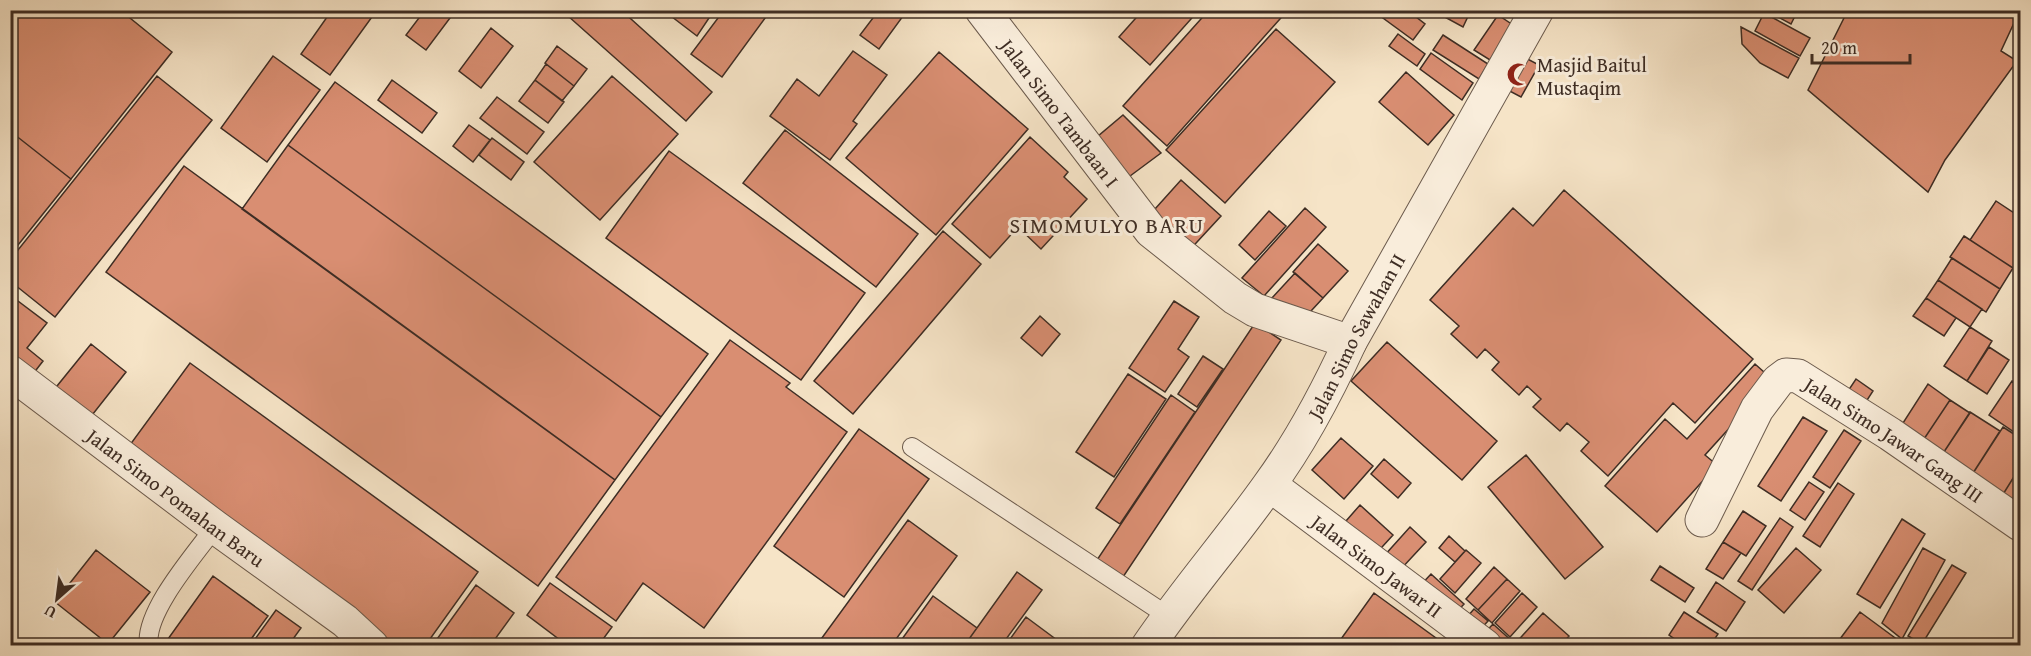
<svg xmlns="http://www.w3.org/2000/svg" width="2031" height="656" font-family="'Gentium Book Plus',serif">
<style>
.building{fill:#d98e72;stroke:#3e2d24;stroke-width:1.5}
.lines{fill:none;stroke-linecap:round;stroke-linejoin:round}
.service-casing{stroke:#6c5b4d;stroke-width:20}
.minor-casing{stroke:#6c5b4d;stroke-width:35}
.service{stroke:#f9eddb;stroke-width:18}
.minor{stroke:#f9eddb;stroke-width:33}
.labels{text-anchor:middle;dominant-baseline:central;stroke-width:6;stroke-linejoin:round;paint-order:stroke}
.poi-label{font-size:20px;fill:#3e2d24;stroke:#f9eddb;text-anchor:start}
.street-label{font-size:20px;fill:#3e2d24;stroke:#f9eddb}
.quarter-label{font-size:22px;letter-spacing:1.5px;fill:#3e2d24;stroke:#f9eddb}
</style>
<rect width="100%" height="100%" fill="#f6e4c7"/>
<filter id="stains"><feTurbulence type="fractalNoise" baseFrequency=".00333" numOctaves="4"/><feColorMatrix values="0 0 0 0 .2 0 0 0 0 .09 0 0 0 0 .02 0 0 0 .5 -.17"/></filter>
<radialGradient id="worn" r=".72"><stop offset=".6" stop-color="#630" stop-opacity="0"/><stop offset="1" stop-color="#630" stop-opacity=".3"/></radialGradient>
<path class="building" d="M10,10H120L172,52L71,179L10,131Z
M332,10H377L330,75L301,54Z
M425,10H456L426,50L406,35Z
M573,10H621L712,92L686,121L568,16Z
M663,10H711L713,12L697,36Z
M724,10H771L722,77L691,54Z
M879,10L906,12L879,49L860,35Z
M1143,10H1199L1150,65L1119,37Z
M1209,10H1288L1167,146L1123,106Z
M1372,10H1407L1425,24L1413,40Z
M1432,10H1471L1463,27Z
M1765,10H1798L1791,24Z
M1848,10H2020L2001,51L2017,61L1945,160L1928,192L1808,90Z
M1764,13L1810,38L1800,56L1755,31Z
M1498,15L1513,25L1490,60L1474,50Z
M1741,27L1799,58L1788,78L1760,63L1742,44Z
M491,28L513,46L481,88L459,71Z
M1276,29L1335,82L1225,203L1166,150Z
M1398,34L1425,54L1417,66L1389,46Z
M1443,35L1488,64L1479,79L1433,50Z
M557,46L587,69L574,86L545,63Z
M853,51L887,75L853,121L857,124L830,160L770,116L797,79L819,96Z
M939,52L1028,129L936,235L846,158Z
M1431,53L1473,83L1462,100L1420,69Z
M1518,54L1539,65L1521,97L1500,86Z
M273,56L320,90L267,162L221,128Z
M546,64L574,86L562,101L535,80Z
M1406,72L1454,115L1428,145L1379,102Z
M157,76L212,120L55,317L10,281V260Z
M612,76L678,134L600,220L534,162Z
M392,80L437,113L422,133L378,100Z
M535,80L564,102L548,123L519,101Z
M335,82L708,354L661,417L288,145Z
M497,97L544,132L527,154L480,118Z
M1123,115L1161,153L1122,182L1097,137Z
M469,125L490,140L473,162L453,146Z
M785,130L918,234L876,287L743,183Z
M10,131L71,179L10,255Z
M1030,137L1068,172L1064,177L1087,199L1041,249L1018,227L990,258L952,224Z
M492,138L524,162L511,180L479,155Z
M288,145L661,417L615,480L242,209Z
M669,151L865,293L801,380L606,238Z
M184,166L615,480L538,586L106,272Z
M1181,180L1221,216L1185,255L1146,219Z
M1564,190L1753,359L1695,423L1673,403L1608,476L1581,451L1589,442L1567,423L1560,431L1533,407L1541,399L1527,386L1519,395L1492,370L1499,362L1485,349L1477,358L1451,334L1459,326L1430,300L1513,208L1533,226Z
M1996,201L2020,217V258L2013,268L1970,240Z
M1305,208L1326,227L1264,296L1242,278Z
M1269,211L1286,226L1255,260L1239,245Z
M943,231L981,264L853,414L814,381Z
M1964,236L2013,268L2000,289L1950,257Z
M1318,244L1348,271L1323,298L1293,272Z
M1952,258L2000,289L1986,312L1938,280Z
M1295,273L1323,298L1299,324L1271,299Z
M1938,280L1982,309L1970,327L1926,298Z
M10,295L47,323L27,348L43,361L26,383L10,371Z
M1926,298L1956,318L1944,336L1913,316Z
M1174,301L1199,317L1178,349L1189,357L1165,392L1129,368Z
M1040,316L1060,334L1042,356L1021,338Z
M1255,323L1281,340L1121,580L1095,563Z
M1970,327L1992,341L1967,381L1944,366Z
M730,340L790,383L786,387L847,432L704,628L643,583L616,621L556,577Z
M1387,342L1497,441L1462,480L1351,381Z
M91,344L126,372L89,419L53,391Z
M1989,347L2009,360L1987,394L1967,381Z
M1203,356L1223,369L1197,407L1178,394Z
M190,363L478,572L425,646H389L124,453Z
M1755,364L1773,380L1705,455L1717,465L1657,532L1605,486L1665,419L1687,439Z
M1128,374L1166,399L1114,477L1076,452Z
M1856,379L1873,391L1860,411L1842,400Z
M2012,381L2020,386V436L1989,415Z
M1928,384L1950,400L1916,451L1894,437Z
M1171,395L1195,412L1120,524L1096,508Z
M1950,400L1970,413L1936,464L1916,451Z
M1970,412L2000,431L1966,484L1936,464Z
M1803,417L1827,431L1781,501L1758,486Z
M2003,427L2020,438V467L1997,504L1966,484Z
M859,429L929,479L844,597L774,546Z
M1844,430L1861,441L1830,488L1813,477Z
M1341,438L1373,466L1344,499L1312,470Z
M1526,455L1603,547L1565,579L1488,487Z
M1384,459L1411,483L1398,498L1371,474Z
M2020,467V519L1997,504Z
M1809,482L1824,492L1805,520L1790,510Z
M1838,483L1854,494L1820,547L1803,536Z
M1360,505L1393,535L1372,558L1339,529Z
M1743,511L1766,526L1746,556L1723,542Z
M1780,518L1793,527L1752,590L1738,581Z
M1902,519L1925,534L1880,608L1857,594Z
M908,520L957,556L891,646H816Z
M1410,527L1426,542L1400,570L1384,556Z
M1449,536L1465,551L1455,562L1439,548Z
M1723,542L1741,553L1723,579L1706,569Z
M1796,548L1821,570L1784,613L1758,590Z
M1923,548L1945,560L1902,639L1882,623Z
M96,550L150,592L108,644L55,602Z
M1466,550L1481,563L1455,593L1440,579Z
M1952,565L1966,573L1922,644L1908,636Z
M1660,566L1694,588L1685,602L1651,580Z
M1494,567L1507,579L1478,610L1466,599Z
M1017,572L1042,590L1001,646H964Z
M1431,574L1464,604L1451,618L1418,588Z
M213,576L268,616L246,646H163Z
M1507,579L1520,591L1492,623L1478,610Z
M1716,582L1745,602L1726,631L1697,612Z
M550,583L612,627L598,646H568L527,615Z
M476,585L514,613L490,646H432Z
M1374,593L1447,646H1336Z
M1522,593L1537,607L1510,637L1495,623Z
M933,596L977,628L964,646H897Z
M1474,609L1488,621L1474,636L1461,624Z
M276,610L301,628L288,646H250Z
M1684,612L1718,634L1710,646H1685L1669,635Z
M1860,612L1906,646H1848L1840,639Z
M1543,613L1569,636L1560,646H1513Z
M1026,617L1065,646H1005Z
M1493,624L1513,642L1509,646H1488L1480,638Z"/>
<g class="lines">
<defs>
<path id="service" d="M912,447L1168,616
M149,646C143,613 196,553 215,527"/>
<g id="minor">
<path id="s1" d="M982,10L1151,231L1235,298L1255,310L1350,342"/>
<path id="s2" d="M10,372L215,527L345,621L372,646"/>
<path id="s3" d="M1270,485L1485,646"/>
<path id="s4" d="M1702,520L1757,409L1778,381L1786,375L1798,376L1890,434L2020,524"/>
<path id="s5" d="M1148,646C1186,590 1230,540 1269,485C1302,440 1327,392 1350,342L1537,10"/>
</g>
</defs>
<use href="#service" class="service-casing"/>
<use href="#minor" class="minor-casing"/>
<use href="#service" class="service"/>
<use href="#minor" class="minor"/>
</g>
<defs>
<symbol id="mosque-bare" viewBox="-9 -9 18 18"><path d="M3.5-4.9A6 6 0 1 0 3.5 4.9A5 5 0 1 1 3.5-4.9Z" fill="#8f2418" stroke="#f9eddb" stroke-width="2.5" paint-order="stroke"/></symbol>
</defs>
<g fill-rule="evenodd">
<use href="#mosque-bare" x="1502" y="58" width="33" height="33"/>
</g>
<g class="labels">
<g class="poi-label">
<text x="1537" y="64">Masjid Baitul<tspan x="1537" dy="23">Mustaqim</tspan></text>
</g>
<g class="street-label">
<text stroke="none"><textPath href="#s1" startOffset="129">Jalan Simo Tambaan I</textPath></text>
<text stroke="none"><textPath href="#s5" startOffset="374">Jalan Simo Sawahan II</textPath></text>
<text stroke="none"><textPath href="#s4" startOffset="296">Jalan Simo Jawar Gang III</textPath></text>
<text stroke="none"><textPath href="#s2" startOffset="208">Jalan Simo Pomahan Baru</textPath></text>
<text stroke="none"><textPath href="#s3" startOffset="134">Jalan Simo Jawar II</textPath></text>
</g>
<g class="quarter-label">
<text x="1107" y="225">SIMOMULYO BARU</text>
</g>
</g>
<rect width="2031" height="656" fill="none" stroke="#f6e4c7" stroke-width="36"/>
<rect x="12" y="12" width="2007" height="632" fill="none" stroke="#3e2d24" stroke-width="3"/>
<rect x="18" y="18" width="1995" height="620" fill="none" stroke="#3e2d24" stroke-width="1.5"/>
<g transform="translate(57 599) rotate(208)" stroke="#f9eddb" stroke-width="4.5" paint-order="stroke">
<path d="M0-4.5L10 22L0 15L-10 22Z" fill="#3e2d24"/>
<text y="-9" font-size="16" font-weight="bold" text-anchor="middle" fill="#3e2d24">U</text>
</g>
<path d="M1812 54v9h98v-9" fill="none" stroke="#3e2d24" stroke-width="3"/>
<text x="1821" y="54" font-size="18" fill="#3e2d24" stroke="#f9eddb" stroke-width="4.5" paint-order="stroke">20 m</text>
<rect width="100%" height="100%" filter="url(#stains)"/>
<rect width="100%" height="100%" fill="url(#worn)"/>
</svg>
